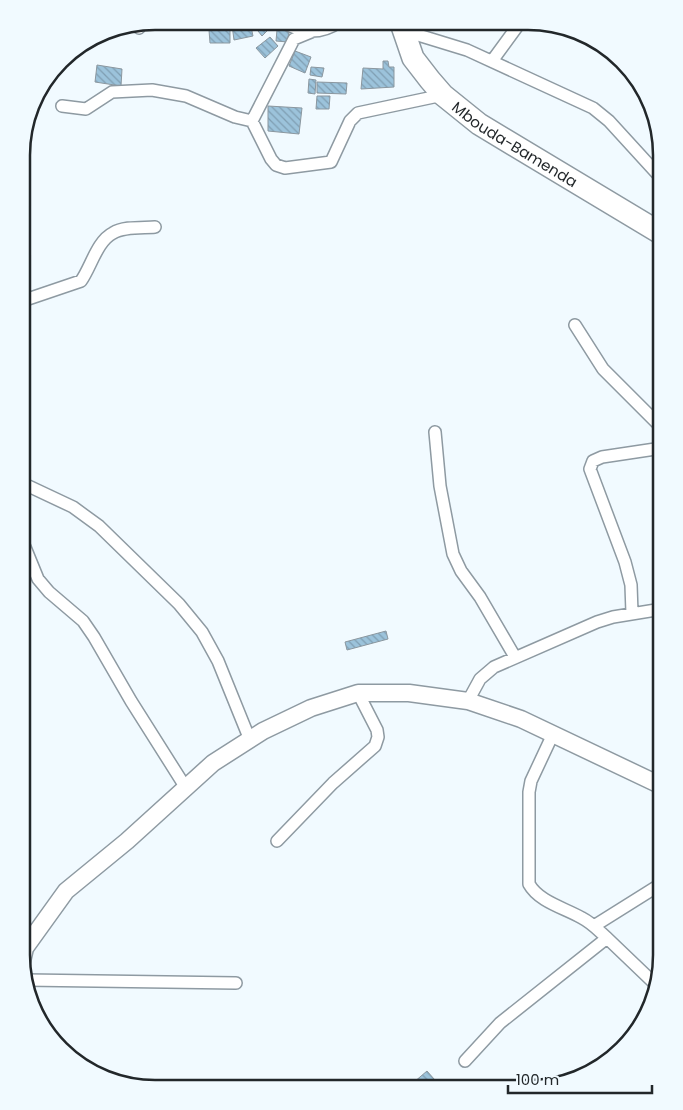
<svg xmlns="http://www.w3.org/2000/svg" width="683" height="1110" font-family="Poppins,sans-serif">
<style>
.building{fill:url(#building-back-hatch);stroke:#8b979f}
.lines{fill:none;stroke-linecap:round;stroke-linejoin:round}
.street-casing{stroke:#8e9aa2;stroke-width:14}
.secondary-casing{stroke:#8e9aa2;stroke-width:19}
.highway-casing{stroke:#8e9aa2;stroke-width:24}
.street{stroke:#fff;stroke-width:11}
.secondary{stroke:#fff;stroke-width:16}
.highway{stroke:#fff;stroke-width:21}
.labels{text-anchor:middle;dominant-baseline:central;stroke-width:4.5;stroke-linejoin:round;paint-order:stroke}
.street-label{font-size:15px;fill:#22272a;stroke:#f1faff}
.rim{fill:none;stroke:#22272a;stroke-width:2.5}
</style>
<defs>
<pattern id="building-back-hatch" width="6" height="6" patternUnits="userSpaceOnUse" patternTransform="scale(1.25)"><rect width="6" height="6" fill="#9cc3db"/><path d="M-1 5l2 2M0 0l6 6M5-1l2 2" fill="none" stroke="#7f9eb2"/></pattern>
</defs>
<rect width="100%" height="100%" fill="#f1faff"/>
<path class="building" d="M194,21L211,22V27L194,28Z
M250,22L253,36L234,40L232,25Z
M230,25V43H210L209,30L213,26Z
M264,26L268,30L262,36L258,31Z
M277,30L289,31L288,42L276,41Z
M270,37L278,46L265,58L256,48Z
M295,51L311,57L305,73L289,66Z
M383,61H388L389,67H394V87L361,89L363,68L383,69Z
M97,65L122,69L121,86L95,82Z
M311,67L324,68L322,77L310,75Z
M309,79L316,80L315,94L308,93Z
M317,82L347,83L346,94L317,93Z
M317,96H330L329,109H316Z
M268,106L302,108L299,134L268,131Z
M386,631L388,639L347,650L345,642Z
M427,1071L442,1088H407Z"/>
<g class="lines">
<defs>
<path id="street" d="M284,22C301,34 322,34 339,22
M135,25L139,28
M405,31L467,50L593,108L609,121L662,179
M492,61L519,24
M62,106L86,109L112,92L152,90L186,96L235,117L252,121L294,39L311,32
M252,121L271,159L276,165L285,168L331,162L350,121L358,113L443,95
M22,301L81,281C91,267 97,241 113,233C124,226 143,228 155,227
M575,325L603,369L662,428
M435,432L440,486L453,554L461,571L480,597L515,657
M22,483L73,507L99,526L179,604L202,632L218,661L250,740
M22,540L38,579L49,592L83,621L94,637L131,701L186,788
M632,613L631,585L625,562L590,469L593,461L602,457L662,448
M468,701L480,679L494,667L597,622L613,617L662,609
M553,734L531,781L529,792V884C539,902 565,908 582,918C592,923 599,931 607,938
M277,841L333,783L375,746L378,737L377,730L358,693
M594,926L661,884
M26,980L236,983
M465,1061L500,1023L607,938L654,983"/>
<path id="secondary" d="M22,961L25,948L66,891L127,841L213,763L263,731L311,708L358,693H409L468,701L521,719L662,786"/>
<g id="highway">
<path id="s1" d="M401,23L413,58L430,80L443,95L479,124L662,234"/>
</g>
</defs>
<use href="#street" class="street-casing"/>
<use href="#secondary" class="secondary-casing"/>
<use href="#highway" class="highway-casing"/>
<use href="#street" class="street"/>
<use href="#secondary" class="secondary"/>
<use href="#highway" class="highway"/>
</g>
<g class="labels">
<g class="street-label">
<text stroke="none"><textPath href="#s1" startOffset="172">Mbouda-Bamenda</textPath></text>
</g>
</g>
<path d="M0 0H683V1110H0ZM155 30H528A125 125 0 0 1 653 155V955A125 125 0 0 1 528 1080H155A125 125 0 0 1 30 955V155A125 125 0 0 1 155 30Z" fill="#f1faff" fill-rule="evenodd"/>
<path class="rim" d="M155 30H528A125 125 0 0 1 653 155V955A125 125 0 0 1 528 1080H155A125 125 0 0 1 30 955V155A125 125 0 0 1 155 30Z"/>
<path d="M508 1085v8h144v-8" fill="none" stroke="#22272a" stroke-width="2.5"/>
<text x="516" y="1085" font-size="15" fill="#22272a" stroke="#f1faff" stroke-width="4" paint-order="stroke">100 m</text>
</svg>
